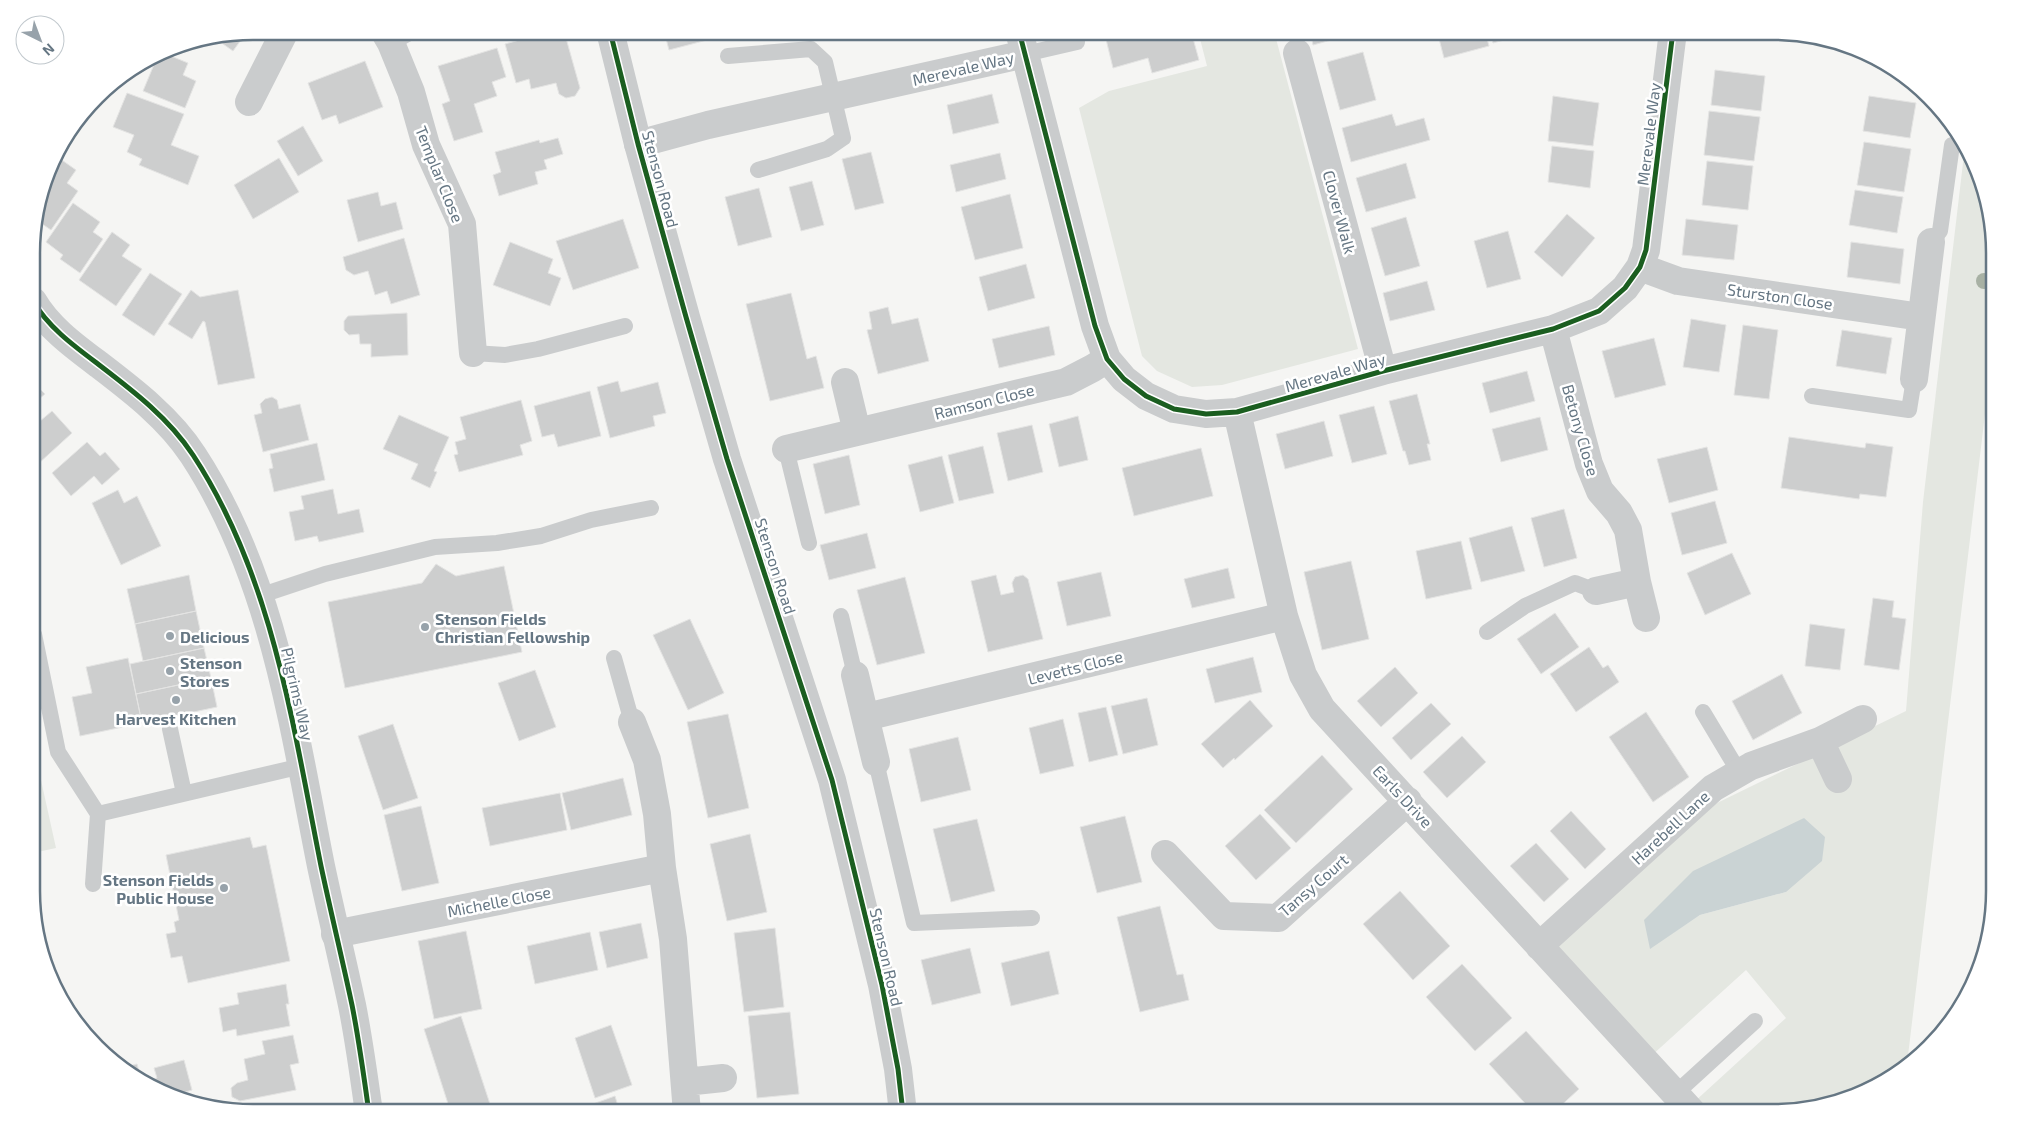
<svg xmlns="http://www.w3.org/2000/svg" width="2026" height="1144" font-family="'Exo 2',sans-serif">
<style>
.green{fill:#e4e7e1;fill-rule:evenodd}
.water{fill:#cad3d4}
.building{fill:#cdcece;stroke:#e4e4e3}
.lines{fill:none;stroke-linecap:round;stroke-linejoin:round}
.service{stroke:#cacccd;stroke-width:16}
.minor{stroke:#cacccd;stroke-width:28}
.tertiary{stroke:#cacccd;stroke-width:28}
.cycleway-casing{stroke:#fff;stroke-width:8}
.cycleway{stroke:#1b5e20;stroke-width:5}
.tree{fill:#a8b1a4}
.poi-dot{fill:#97a2aa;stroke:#fff;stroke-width:2}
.labels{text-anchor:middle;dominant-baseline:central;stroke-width:5;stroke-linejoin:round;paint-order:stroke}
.street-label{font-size:16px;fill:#657683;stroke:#fff}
.poi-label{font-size:16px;font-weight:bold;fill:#657683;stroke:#fff;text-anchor:start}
.rim{fill:none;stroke:#657683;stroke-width:2.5}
</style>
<rect width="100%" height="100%" fill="#f5f5f3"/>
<path class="green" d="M1198,31H1274L1358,349L1222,385L1192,387L1157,371L1142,356L1079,108L1109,91L1207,66Z
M1965,146L1983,182L1994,238V339L1907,1064L1896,1076L1844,1101L1787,1112H1702L1693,1103L1786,1018L1746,970L1650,1057L1550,950L1715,804L1906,711L1923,502ZM1804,818L1786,892L1700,915L1650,948Z
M33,744L56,848L33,853Z"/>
<path class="water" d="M1804,818L1825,837L1822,861L1786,892L1700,915L1650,949L1644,920L1693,871Z"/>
<path class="building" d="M552,31H564L580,88L575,96L566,98L559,94L556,83L531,89L529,79L516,83L505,44Z
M664,31H705L707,40L669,50Z
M1104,31H1191L1199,60L1152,73L1148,58L1113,68Z
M1310,31H1359L1360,32L1313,45Z
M1437,31H1485L1489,46L1444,58Z
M1490,31H1537L1493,43Z
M246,33L233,51L216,39Z
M497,48L506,77L492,82L497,96L474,104L483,132L454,141L442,104L450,101L438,66Z
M161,52L188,63L183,75L196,81L185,108L143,91L158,55Z
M1363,52L1376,100L1340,110L1327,62Z
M365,61L383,107L339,124L336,115L322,120L308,83Z
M1715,70L1765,76L1761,111L1711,105Z
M127,93L184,114L171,145L199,156L188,185L139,165L142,159L127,152L134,135L113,127Z
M992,94L999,123L953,134L947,105Z
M1553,96L1599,103L1593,146L1548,141Z
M1869,96L1916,103L1910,138L1863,131Z
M1709,111L1760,117L1754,161L1704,155Z
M1392,114L1396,126L1424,118L1430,140L1351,162L1342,128Z
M303,126L323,161L298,176L277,141Z
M558,138L563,154L544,160L547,169L535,172L538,184L499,196L493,175L501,172L495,152L539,140L540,143Z
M1864,142L1911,149L1904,192L1857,185Z
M1552,146L1594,151L1590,188L1548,182Z
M871,152L884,203L855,210L842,159Z
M1000,153L1006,179L956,192L950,165Z
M59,158L76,170L67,183L78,191L51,230L35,219L49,172Z
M279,158L299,192L253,219L234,185Z
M1707,161L1753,166L1748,210L1702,205Z
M1406,163L1416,198L1366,212L1356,178Z
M812,181L824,225L801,231L789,187Z
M759,188L772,237L738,246L725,197Z
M1855,190L1903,197L1897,233L1849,225Z
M378,192L381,206L396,202L403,229L358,242L347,200Z
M1010,194L1023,248L975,260L961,207Z
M73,203L100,222L93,232L103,239L80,273L60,259L63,255L46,242Z
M1567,214L1595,238L1562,277L1534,252Z
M1406,217L1420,266L1385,276L1371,228Z
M623,219L639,268L573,290L556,241Z
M1686,219L1738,225L1734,260L1682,255Z
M1508,231L1521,279L1487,288L1474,241Z
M112,232L130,245L122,256L142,269L116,306L79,280Z
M404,238L420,295L391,304L387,291L375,295L368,271L354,275L346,270L343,257Z
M510,242L553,259L548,273L561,278L550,306L493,285Z
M1851,242L1904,249L1900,284L1847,277Z
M1026,264L1035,298L988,311L979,277Z
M150,273L182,294L154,336L122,315Z
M1427,281L1435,310L1390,321L1383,293Z
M191,290L200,297L238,290L255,378L218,385L205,322L203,321L192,339L168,324Z
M791,293L807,359L816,356L824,388L770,401L746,304Z
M888,307L892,324L918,318L929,361L878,374L867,330L872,329L869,312Z
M407,313L408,355L371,357V344H360L359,334L349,335L344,330V321L348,316Z
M1691,319L1726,325L1719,372L1683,367Z
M1743,325L1778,330L1769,399L1734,395Z
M1049,326L1055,355L999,368L992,339Z
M1842,330L1892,338L1886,374L1836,366Z
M1654,338L1666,385L1615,398L1602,351Z
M1527,371L1535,401L1490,413L1482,383Z
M618,381L621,392L658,382L666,413L653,416L655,426L610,438L597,387Z
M33,382L45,394L33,404Z
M590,391L601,436L558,447L554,434L542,437L534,406Z
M1417,394L1430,444H1427L1431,460L1409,465L1405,451H1403L1389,401Z
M272,397L277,400L279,409L300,404L309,440L263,452L254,415L262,413L260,404L265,399Z
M521,400L532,441L520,445L523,455L459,472L454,455L458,454L455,442L466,439L460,417Z
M1374,406L1387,454L1352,463L1339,415Z
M52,411L72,433L38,464L33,459V427Z
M399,415L449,437L434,471L437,472L430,488L411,479L418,464L383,449Z
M1078,416L1088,460L1059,467L1049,424Z
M1540,417L1548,450L1501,462L1492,429Z
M1324,421L1333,456L1285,469L1276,434Z
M1032,425L1043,472L1008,481L997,433Z
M1789,437L1865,448L1866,443L1893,447L1886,497L1860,494L1859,499L1781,488Z
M87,442L100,456L105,452L120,469L102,485L94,476L71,496L52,473Z
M317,443L325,480L274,492L269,469L273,468L270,454Z
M983,446L994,493L959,501L948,455Z
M1707,447L1718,490L1669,503L1657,459Z
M1201,448L1213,496L1134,516L1122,468Z
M849,455L860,505L825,514L813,464Z
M942,456L954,503L920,512L908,465Z
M333,489L338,514L359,509L364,532L319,542L317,536L295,541L289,512L304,509L301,496Z
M118,490L124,503L137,496L161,546L121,565L92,503Z
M1715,501L1727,543L1682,555L1671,513Z
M1564,509L1577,558L1544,567L1531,518Z
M1512,526L1525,571L1481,582L1469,538Z
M867,533L876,568L829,580L820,545Z
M1461,541L1472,589L1426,599L1416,551Z
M1732,553L1751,594L1705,615L1687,573Z
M1351,561L1369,639L1322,650L1304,572Z
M436,564L456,576L504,566L522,652L345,688L328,602L422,583Z
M1228,568L1235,598L1192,608L1184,579Z
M1101,572L1111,616L1067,626L1057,582Z
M189,575L196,611L135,624L127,589Z
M996,575L1001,595L1014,592L1012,583L1015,577L1023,575L1028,579L1043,639L988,652L971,581Z
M905,577L925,653L877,665L857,590Z
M1873,598L1894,601L1892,617L1906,619L1899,670L1864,665Z
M196,611L204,648L143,661L135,624Z
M1555,613L1579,647L1541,674L1517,639Z
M690,619L724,693L688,710L653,635Z
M1810,624L1845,629L1840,670L1805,666Z
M1589,647L1603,668L1608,665L1619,682L1576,712L1550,674Z
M204,648L211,678L136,694L130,664Z
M1253,657L1262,692L1215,703L1206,669Z
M128,658L142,723L80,736L72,697L92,693L86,667Z
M1395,667L1418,693L1381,727L1357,701Z
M535,670L556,727L519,741L498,683Z
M1782,674L1802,713L1753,740L1732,701Z
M211,678L217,707L142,723L136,694Z
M1147,698L1158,745L1123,754L1111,706Z
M1250,700L1273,726L1235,760L1234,758L1223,768L1201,744Z
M1431,703L1451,724L1411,760L1392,738Z
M1106,707L1118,755L1089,762L1078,713Z
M1646,712L1689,777L1653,802L1609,737Z
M728,714L749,808L708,818L687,722Z
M1063,719L1074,766L1040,774L1029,728Z
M393,724L418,798L383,810L358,736Z
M1462,736L1486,762L1447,798L1423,772Z
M958,737L971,790L921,802L909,749Z
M1322,755L1353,789L1296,843L1264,810Z
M623,778L632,815L571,830L562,793Z
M560,793L567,830L490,846L482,808Z
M421,806L439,883L402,891L384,815Z
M1571,811L1606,849L1585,869L1550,831Z
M1260,814L1291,848L1256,880L1225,846Z
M1125,816L1142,882L1097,893L1080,827Z
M977,819L995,891L951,902L933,829Z
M750,834L767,912L727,921L710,844Z
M250,837L253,848L266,845L290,961L188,983L182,956L171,958L166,934L176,932L174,922L179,920L166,855Z
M1536,843L1569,879L1544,902L1510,866Z
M1400,891L1450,946L1413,980L1363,924Z
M1160,906L1177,975L1183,974L1189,1000L1140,1012L1117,917Z
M641,923L648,958L607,968L599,932Z
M775,928L784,1007L744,1012L734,933Z
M466,931L482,1009L434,1019L418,941Z
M590,932L598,970L535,984L527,946Z
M970,948L981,993L932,1005L921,960Z
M1049,951L1059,994L1011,1006L1001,963Z
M1462,964L1512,1018L1475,1051L1426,997Z
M286,984L289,1004H286L290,1026L237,1036L236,1029L223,1032L219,1008L239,1004L237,993Z
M790,1012L799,1094L757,1098L748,1016Z
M461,1016L492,1110L484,1113H451L424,1029Z
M611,1025L632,1085L595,1098L575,1038Z
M1526,1031L1579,1089L1554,1112H1533L1489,1064Z
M293,1035L299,1063L290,1065L296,1090L240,1101L232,1097L231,1088L237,1083L248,1080L244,1059L265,1054L262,1041Z
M184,1060L192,1090L172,1096L142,1083L125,1067L137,1064L142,1082L157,1078L154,1068Z
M615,1096L620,1113H581L579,1109Z
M1602,1104L1610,1112H1593Z"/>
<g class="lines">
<path class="service" d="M391,43L413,31
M1025,54L1077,42
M728,56L811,49L825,62L843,138L827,149L758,170
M1931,242L1940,231L1952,145
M473,353L505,355L538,349L625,326
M1812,396L1909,410L1914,379
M786,449L809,543
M259,596L325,574L435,547L497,543L541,536L591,520L651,508
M841,616L855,675
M1487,632L1525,606L1575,583L1596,591
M34,634L58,752L98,814L302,766
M614,658L632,722
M1703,712L1739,772
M170,729L184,793
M876,762L914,923L1032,918
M93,884L98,814
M1675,1094L1755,1021"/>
<path class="minor" d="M384,31L391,43L411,92L426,145L462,224L473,353
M1019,31L1095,326L1107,359L1124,379L1146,396L1174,409L1206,414L1237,412L1383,371L1553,329L1599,311L1625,288L1640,267L1646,250L1673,31
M1297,53L1383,371
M249,102L285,31
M638,144L708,125L1025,54
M1640,267L1678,281L1921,317
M1553,329L1589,464L1600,491L1619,513L1628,530L1637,582L1646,618
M1914,379L1931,242
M845,382L857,432
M1237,412L1284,616L1303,675L1322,709L1692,1112
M786,449L1066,382L1093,368L1107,359
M1596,591L1637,582
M855,675L876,762
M866,717L1284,616
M632,722L647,760L657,814L662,868
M1820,741L1838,779
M1165,854L1224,916L1278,918L1408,801
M335,934L662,868L673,939L687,1113
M1539,946L1713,788L1751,766L1820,741L1863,719
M685,1082L723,1078"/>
<path class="tertiary" d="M610,31L638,144L686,317L727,459L832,780L882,985L898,1069L903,1113
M33,301C48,327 74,346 98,364C132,390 169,418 193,455C273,577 293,726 321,866C331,913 342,958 352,1005C359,1040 364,1077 369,1113"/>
<defs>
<path id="cycleway" d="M610,31L638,144L686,317L727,459L832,780L882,985L898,1069L903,1113
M1019,31L1095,326L1107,359L1124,379L1146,396L1174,409L1206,414L1237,412L1383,371L1553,329L1599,311L1625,288L1640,267L1646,250L1673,31
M33,301C48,327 74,346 98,364C132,390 169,418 193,455C273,577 293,726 321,866C331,913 342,958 352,1005C359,1040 364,1077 369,1113"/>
</defs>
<use href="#cycleway" class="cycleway-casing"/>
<use href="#cycleway" class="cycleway"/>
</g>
<circle class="tree" cx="1984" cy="281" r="8"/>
<g class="poi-dot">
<circle cx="425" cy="627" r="5"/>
<circle cx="170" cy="636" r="5"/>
<circle cx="170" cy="671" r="5"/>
<circle cx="176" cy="700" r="5"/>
<circle cx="224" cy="888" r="5"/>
</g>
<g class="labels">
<g class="street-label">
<text transform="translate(963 68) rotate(-13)">Merevale Way</text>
<text transform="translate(1648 134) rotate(-83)">Merevale Way</text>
<text transform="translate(440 174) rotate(68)">Templar Close</text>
<text transform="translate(661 179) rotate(75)">Stenson Road</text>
<text transform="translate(1340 212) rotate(75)">Clover Walk</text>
<text transform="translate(1780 296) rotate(8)">Sturston Close</text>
<text transform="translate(1335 372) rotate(-16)">Merevale Way</text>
<text transform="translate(984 401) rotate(-14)">Ramson Close</text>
<text transform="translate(1581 430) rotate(74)">Betony Close</text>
<text transform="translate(776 566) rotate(72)">Stenson Road</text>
<text transform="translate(1075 667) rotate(-14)">Levetts Close</text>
<text transform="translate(298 694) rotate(77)">Pilgrims Way</text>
<text transform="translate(1403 796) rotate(47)">Earls Drive</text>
<text transform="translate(1670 827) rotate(-43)">Harebell Lane</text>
<text transform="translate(1313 885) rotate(-41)">Tansy Court</text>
<text transform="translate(499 901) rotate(-11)">Michelle Close</text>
<text transform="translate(887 957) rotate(77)">Stenson Road</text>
</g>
<g class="poi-label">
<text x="435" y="618">Stenson Fields<tspan x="435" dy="18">Christian Fellowship</tspan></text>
<text x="180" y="636">Delicious</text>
<text x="180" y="662">Stenson<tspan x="180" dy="18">Stores</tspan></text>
<text x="176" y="718" text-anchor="middle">Harvest Kitchen</text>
<text x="214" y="879" text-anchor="end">Stenson Fields<tspan x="214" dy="18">Public House</tspan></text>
</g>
</g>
<path d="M0 0H2026V1144H0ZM253 40H1773A213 213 0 0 1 1986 253V891A213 213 0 0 1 1773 1104H253A213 213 0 0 1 40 891V253A213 213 0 0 1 253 40Z" fill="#fff" fill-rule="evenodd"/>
<path class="rim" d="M253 40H1773A213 213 0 0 1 1986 253V891A213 213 0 0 1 1773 1104H253A213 213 0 0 1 40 891V253A213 213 0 0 1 253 40Z"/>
<g transform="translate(40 40) rotate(138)"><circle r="24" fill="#ffffff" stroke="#c1c8cd"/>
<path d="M0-4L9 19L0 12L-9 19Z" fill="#97a2aa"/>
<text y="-8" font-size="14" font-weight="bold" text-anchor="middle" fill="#657683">N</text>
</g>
</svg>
